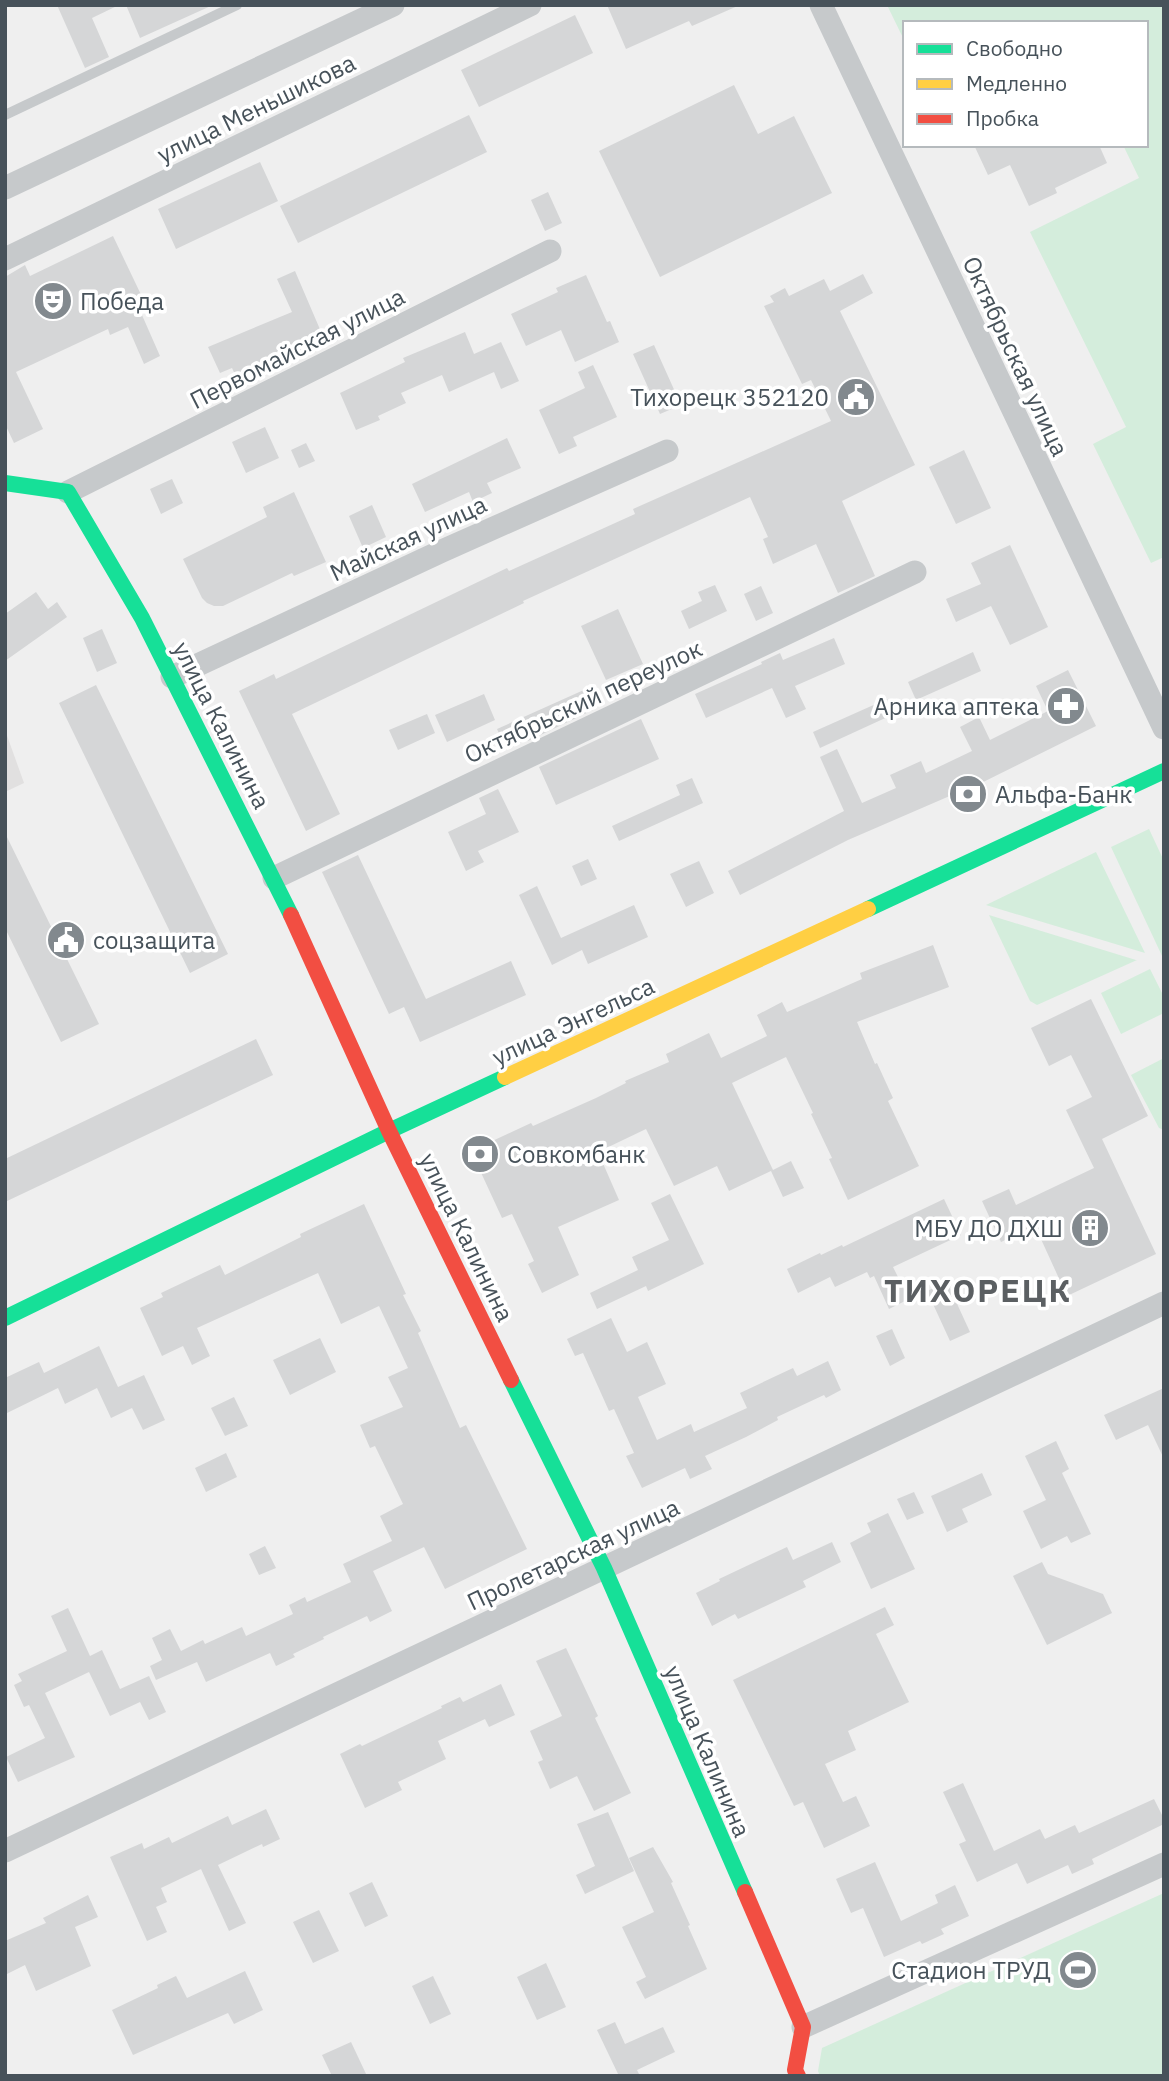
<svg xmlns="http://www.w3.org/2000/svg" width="1169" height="2081" font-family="'IBM Plex Sans',sans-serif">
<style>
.education{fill:#e1e0e0}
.green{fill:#d4eddc}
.building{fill:#d5d6d7}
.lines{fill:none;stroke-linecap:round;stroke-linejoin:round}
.lane{stroke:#c6c9cb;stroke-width:10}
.street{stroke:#c6c9cb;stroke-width:23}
.fast{stroke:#16e098;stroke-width:16}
.slow{stroke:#ffcf43;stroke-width:16}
.jam{stroke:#f24e42;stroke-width:16}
.labels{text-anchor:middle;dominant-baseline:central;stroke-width:7;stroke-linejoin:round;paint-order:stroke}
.street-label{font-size:24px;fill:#47525a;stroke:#fff}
.poi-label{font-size:24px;fill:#47525a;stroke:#fff;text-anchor:start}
.district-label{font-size:32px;font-weight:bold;letter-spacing:2px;fill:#5b5f62;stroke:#fff}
</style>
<rect width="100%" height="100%" fill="#efefef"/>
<path class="education" d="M5,730L24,783L5,792Z"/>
<path class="green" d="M887,5H1164V557L1151,563L1093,444L1126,427L1030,232L1139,178L1123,145H1146V23H905V42Z
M1149,829L1164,861L1163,958L1111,847Z
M1096,852L1145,953L986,905Z
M989,915L1136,960H1137L1037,1005L1030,1001Z
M1150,969L1164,997V1013L1121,1034L1101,993Z
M1164,1058V1130L1159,1128L1131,1075Z
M1164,1893V2076H820L818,2071L822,2048Z"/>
<path class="building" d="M57,5H119L92,18L109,57L85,68Z
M126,5H213L140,38Z
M607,5H740L692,26L689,21L626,49Z
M575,15L593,53L479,107L461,70Z
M734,85L758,134L794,116L832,193L660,277L599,151Z
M469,115L487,152L298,243L280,206Z
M974,145H1099L1107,163L1055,188L1057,193L1029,206L1010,165L988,175Z
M260,162L278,201L176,249L158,209Z
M548,192L562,223L545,231L531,200Z
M113,236L145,303L138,306L160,356L144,364L128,327L110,335L108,329L16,372L43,429L14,443L5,424V277L25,265L30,276Z
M295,271L322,334L315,337L319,346L298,355L295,347L259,363L262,371L238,381L232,368L220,373L208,347L292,312L277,279Z
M863,274L873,293L840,311L915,465L842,501L875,576L838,593L816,544L773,564L763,539L768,537L750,497L523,601L524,603L292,714L340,814L306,831L239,691L274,674L276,679L507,568L509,571L635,514L633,509L831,421L811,380L802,384L764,306L774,302L770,296L785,288L789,296L824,279L830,291Z
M586,275L607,322L610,321L619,342L575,362L561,330L526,346L511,314L558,292L556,288Z
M465,332L474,354L501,342L519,381L501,389L494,372L449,392L442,375L401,393L406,403L378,416L380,420L356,430L340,393L405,362L403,358Z
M654,345L681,405L660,414L633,354Z
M593,365L617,417L573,437L577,446L559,454L539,410L585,388L578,372Z
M265,427L279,458L246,473L232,442Z
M507,438L521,468L487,483L492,493L473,502L469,492L425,512L412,484Z
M306,443L315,461L299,468L291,450Z
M964,450L991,508L956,524L929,467Z
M172,479L183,503L161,514L150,489Z
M294,492L326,562L294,576L292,573L223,606H214L207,603L202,598L183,559L267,517L263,507Z
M372,505L386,537L363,548L349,516Z
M1010,545L1048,627L1010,645L991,606L956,622L946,599L981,584L971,563Z
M715,585L727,611L689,629L681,611L702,601L698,592Z
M761,586L773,613L756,621L744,594Z
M36,592L48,609L57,602L67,617L5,661V614Z
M618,609L643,664L606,680L581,626Z
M102,629L117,663L97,672L83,638Z
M834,638L845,664L795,686L806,709L786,718L772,688L706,718L695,694L762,664L761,662L780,653L783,660Z
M973,652L981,671L916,700L908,682Z
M1068,670L1096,726L953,797L952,795L848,840L740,895L728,871L844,811L820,757L837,749L862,803L896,788L890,775L921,761L926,773L972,751L960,727L979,717L990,740L1048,711L1036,686Z
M96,685L228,954L190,973L59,703Z
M586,689L595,709L528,741L527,740L506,749L497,729Z
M484,694L495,720L447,742L435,715Z
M887,699L894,714L820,748L813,732Z
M427,714L435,733L398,750L389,730Z
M641,719L659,759L556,805L539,767Z
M692,778L703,803L619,841L612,826L680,795L676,785Z
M498,789L519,832L478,851L484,862L466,871L448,832L486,814L479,798Z
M5,833L99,1024L61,1042L5,928Z
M358,855L426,999L511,961L526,995L420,1042L404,1007L389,1014L322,872Z
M588,859L597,879L581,886L572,866Z
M699,861L714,893L686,907L670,874Z
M537,886L561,938L634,905L648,937L588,964L582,950L552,965L519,895Z
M933,945L949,987L857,1022L875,1064L877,1063L893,1098L888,1101L919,1166L848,1200L829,1159L832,1158L811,1114L813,1113L786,1057L732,1083L773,1170L729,1191L717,1166L674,1186L646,1129L598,1152L619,1200L558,1227L579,1275L542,1293L528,1264L534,1261L512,1214L502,1218L471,1151L531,1123L533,1126L596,1098L626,1083L625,1081L669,1062L666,1054L709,1033L721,1058L767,1036L757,1015L782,1002L787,1012L862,979L860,973Z
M1091,999L1148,1116L1102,1139L1156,1254L1067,1296L1035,1226L1001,1242L982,1201L1009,1189L1016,1205L1094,1168L1066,1110L1092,1097L1071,1055L1049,1066L1031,1028Z
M256,1039L273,1075L5,1202V1159Z
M791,1161L804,1188L783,1197L771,1171Z
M670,1194L704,1264L648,1291L646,1286L597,1309L590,1293L638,1270L632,1257L669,1240L651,1203Z
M944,1199L961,1235L893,1267L909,1299L889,1309L874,1276L870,1278L867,1272L835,1287L830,1277L798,1293L787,1269L820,1253L821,1255L842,1245L843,1247Z
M364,1204L406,1294L403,1295L421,1331L418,1333L460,1428L466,1425L527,1549L445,1589L424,1547L373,1571L392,1611L370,1622L367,1616L323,1637L324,1639L293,1654L295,1657L276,1666L270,1653L206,1682L197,1662L156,1680L150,1666L162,1660L152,1638L170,1629L181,1651L203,1640L205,1644L242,1627L246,1636L293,1614L289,1605L305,1597L307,1602L351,1582L343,1564L392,1541L380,1516L403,1504L375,1446L370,1448L360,1425L403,1407L388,1377L408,1368L379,1306L341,1324L318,1273L197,1328L210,1356L192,1365L183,1346L162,1356L140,1308L163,1297L161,1293L220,1265L225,1275L301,1237L300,1234Z
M947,1282L970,1332L950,1341L927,1291Z
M611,1318L627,1352L647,1342L666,1384L638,1397L657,1440L691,1424L694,1432L747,1408L740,1393L793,1368L797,1376L828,1361L841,1390L826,1398L824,1395L777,1417L778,1420L746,1437L705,1456L712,1469L690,1479L685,1468L642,1488L626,1456L634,1453L614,1409L609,1411L583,1353L575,1356L567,1339Z
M892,1329L905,1358L890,1366L876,1336Z
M320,1338L336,1372L290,1395L273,1360Z
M99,1346L118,1387L144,1375L165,1420L143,1430L132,1408L111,1418L97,1388L65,1404L58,1388L5,1414V1378L39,1362L44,1373Z
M1164,1388V1459L1148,1425L1116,1440L1104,1415Z
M234,1397L248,1426L225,1436L211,1408Z
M1056,1441L1069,1469L1062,1473L1091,1534L1071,1543L1067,1536L1041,1549L1023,1511L1046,1500L1025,1456Z
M226,1453L237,1477L206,1492L195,1468Z
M982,1473L992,1495L962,1509L968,1522L947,1532L931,1496Z
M914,1492L924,1513L907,1520L897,1499Z
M888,1513L915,1569L871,1589L850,1543L871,1532L867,1523Z
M832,1542L841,1562L803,1581L806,1587L738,1619L735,1614L712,1626L696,1593L720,1581L719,1579L787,1547L793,1560Z
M265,1546L276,1568L259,1575L249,1554Z
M1042,1562L1048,1574L1103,1594L1112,1613L1047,1645L1013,1576Z
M885,1607L894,1625L876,1634L909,1702L848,1731L856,1750L825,1764L843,1802L856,1796L870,1826L824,1848L803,1802L794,1806L733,1680Z
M68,1608L90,1656L102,1650L120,1689L149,1676L166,1712L149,1720L140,1702L110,1716L89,1672L45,1693L75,1757L18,1782L6,1757L45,1738L29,1705L24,1707L14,1685L22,1681L18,1674L67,1651L51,1616Z
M566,1648L598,1716L595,1718L631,1793L594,1811L577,1776L550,1789L538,1762L543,1760L530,1731L562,1716L536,1661Z
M501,1684L515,1715L489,1727L485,1719L438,1741L446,1759L398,1782L402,1790L365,1808L340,1754L360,1744L362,1746L442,1708L441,1706L460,1697L463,1702Z
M963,1783L994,1851L1040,1829L1045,1839L1075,1825L1079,1833L1154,1799L1164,1819V1824L1092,1859L1094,1864L1072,1874L1068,1865L1027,1884L1017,1863L977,1882L959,1844L966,1841L943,1792Z
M266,1809L280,1839L263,1847L262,1844L218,1865L246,1923L229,1931L201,1869L161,1888L167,1902L156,1907L167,1932L147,1941L110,1857L142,1843L144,1849L169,1837L172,1843L228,1816L232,1825Z
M608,1812L634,1871L585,1894L576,1875L595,1866L577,1824Z
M653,1847L673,1882L671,1883L690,1925L688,1926L707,1969L645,1999L636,1982L646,1977L622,1927L654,1912L629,1858Z
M875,1862L901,1921L938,1903L935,1895L955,1885L969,1916L941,1929L944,1934L922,1944L920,1941L884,1957L863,1908L851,1913L836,1879Z
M372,1882L388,1916L365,1927L349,1893Z
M88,1895L98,1917L75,1927L91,1966L36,1991L25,1965L5,1975V1941L46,1923L43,1918Z
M319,1910L339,1951L313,1963L293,1922Z
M546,1963L566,2007L537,2020L517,1977Z
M245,1971L263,2010L234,2024L228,2013L133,2055L112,2010L158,1988L157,1985L176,1976L187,1998Z
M433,1976L451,2014L430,2024L412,1986Z
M615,2022L625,2044L663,2027L675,2052L637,2070L640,2076H619L597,2030Z
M351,2042L367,2076H332L322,2055Z"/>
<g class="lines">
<path class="lane" d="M5,115L237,5"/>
<path class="street" d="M821,5L1164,728
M5,188L393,5
M5,259L530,5
M68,492L550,251
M172,677L442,551L667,451
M274,878L915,572
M5,1851L1164,1303
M803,2027L1164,1864"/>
<path class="fast" d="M5,483L68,492L142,618L291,915
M868,909L1164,771
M5,1318L389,1131L505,1077
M511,1380L604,1568L745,1892"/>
<path class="slow" d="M505,1077L868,909"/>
<path class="jam" d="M291,915L389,1131L511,1380
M745,1892L803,2027L795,2070L798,2076"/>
</g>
<defs>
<symbol id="theatre-disc" viewBox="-11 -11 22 22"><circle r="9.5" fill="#82898e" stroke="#fff"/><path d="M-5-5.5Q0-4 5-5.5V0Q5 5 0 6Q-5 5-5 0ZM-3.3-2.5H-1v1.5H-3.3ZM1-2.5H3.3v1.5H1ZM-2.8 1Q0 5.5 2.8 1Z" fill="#fff"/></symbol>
<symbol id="civic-disc" viewBox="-11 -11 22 22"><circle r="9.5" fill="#82898e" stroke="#fff"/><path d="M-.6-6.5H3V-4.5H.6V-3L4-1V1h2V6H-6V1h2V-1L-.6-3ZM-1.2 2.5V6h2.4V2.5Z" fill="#fff"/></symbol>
<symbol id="pharmacy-disc" viewBox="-11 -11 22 22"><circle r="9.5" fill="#82898e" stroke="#fff"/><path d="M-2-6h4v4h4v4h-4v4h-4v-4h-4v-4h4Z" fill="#fff"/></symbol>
<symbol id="bank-disc" viewBox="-11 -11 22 22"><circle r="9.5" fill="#82898e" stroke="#fff"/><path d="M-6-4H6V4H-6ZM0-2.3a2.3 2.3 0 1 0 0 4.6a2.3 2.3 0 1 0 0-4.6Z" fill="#fff"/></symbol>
<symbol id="building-disc" viewBox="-11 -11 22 22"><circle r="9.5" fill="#82898e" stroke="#fff"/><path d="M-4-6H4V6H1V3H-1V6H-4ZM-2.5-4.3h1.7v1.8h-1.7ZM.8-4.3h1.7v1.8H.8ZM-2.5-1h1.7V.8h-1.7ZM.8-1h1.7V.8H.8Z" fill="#fff"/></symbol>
<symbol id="stadium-disc" viewBox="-11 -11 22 22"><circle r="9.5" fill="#82898e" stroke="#fff"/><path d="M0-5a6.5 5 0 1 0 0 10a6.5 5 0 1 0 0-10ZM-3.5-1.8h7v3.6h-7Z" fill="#fff"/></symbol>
</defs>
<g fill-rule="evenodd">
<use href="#theatre-disc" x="31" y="279" width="44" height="44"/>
<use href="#civic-disc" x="834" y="375" width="44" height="44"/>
<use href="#pharmacy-disc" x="1044" y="684" width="44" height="44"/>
<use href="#bank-disc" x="946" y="772" width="44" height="44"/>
<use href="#civic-disc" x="44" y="918" width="44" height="44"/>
<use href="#bank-disc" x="458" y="1132" width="44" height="44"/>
<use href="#building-disc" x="1068" y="1206" width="44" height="44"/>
<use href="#stadium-disc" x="1056" y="1948" width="44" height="44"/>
</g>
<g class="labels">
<g class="street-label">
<text transform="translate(256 108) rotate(-26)">улица Меньшикова</text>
<text transform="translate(297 348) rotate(-27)">Первомайская улица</text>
<text transform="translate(1016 356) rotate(65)">Октябрьская улица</text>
<text transform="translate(408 538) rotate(-25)">Майская улица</text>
<text transform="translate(583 701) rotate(-25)">Октябрьский переулок</text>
<text transform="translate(222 725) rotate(63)">улица Калинина</text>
<text transform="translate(573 1021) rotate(-25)">улица Энгельса</text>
<text transform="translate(467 1237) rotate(64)">улица Калинина</text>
<text transform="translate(573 1554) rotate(-25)">Пролетарская улица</text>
<text transform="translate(708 1751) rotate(67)">улица Калинина</text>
</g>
<g class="poi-label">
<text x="80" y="301">Победа</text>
<text x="829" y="397" text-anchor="end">Тихорецк 352120</text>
<text x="1039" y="706" text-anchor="end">Арника аптека</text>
<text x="995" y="794">Альфа-Банк</text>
<text x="93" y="940">соцзащита</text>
<text x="507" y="1154">Совкомбанк</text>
<text x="1063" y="1228" text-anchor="end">МБУ ДО ДХШ</text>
<text x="1051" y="1970" text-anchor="end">Стадион ТРУД</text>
</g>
<g class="district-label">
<text x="978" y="1290">ТИХОРЕЦК</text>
</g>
</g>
<rect width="1169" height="2081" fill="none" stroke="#47525a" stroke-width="14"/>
<rect x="903" y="21" width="245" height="126" fill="#ffffff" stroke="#b5babd" stroke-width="2"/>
<rect x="917" y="44" width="35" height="10" fill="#16e098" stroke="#b5babd" stroke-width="2"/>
<text x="966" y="56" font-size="21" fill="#47525a">Свободно</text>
<rect x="917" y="79" width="35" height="10" fill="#ffcf43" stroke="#b5babd" stroke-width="2"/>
<text x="966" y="91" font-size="21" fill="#47525a">Медленно</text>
<rect x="917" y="114" width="35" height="10" fill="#f24e42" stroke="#b5babd" stroke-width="2"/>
<text x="966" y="126" font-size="21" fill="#47525a">Пробка</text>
</svg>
